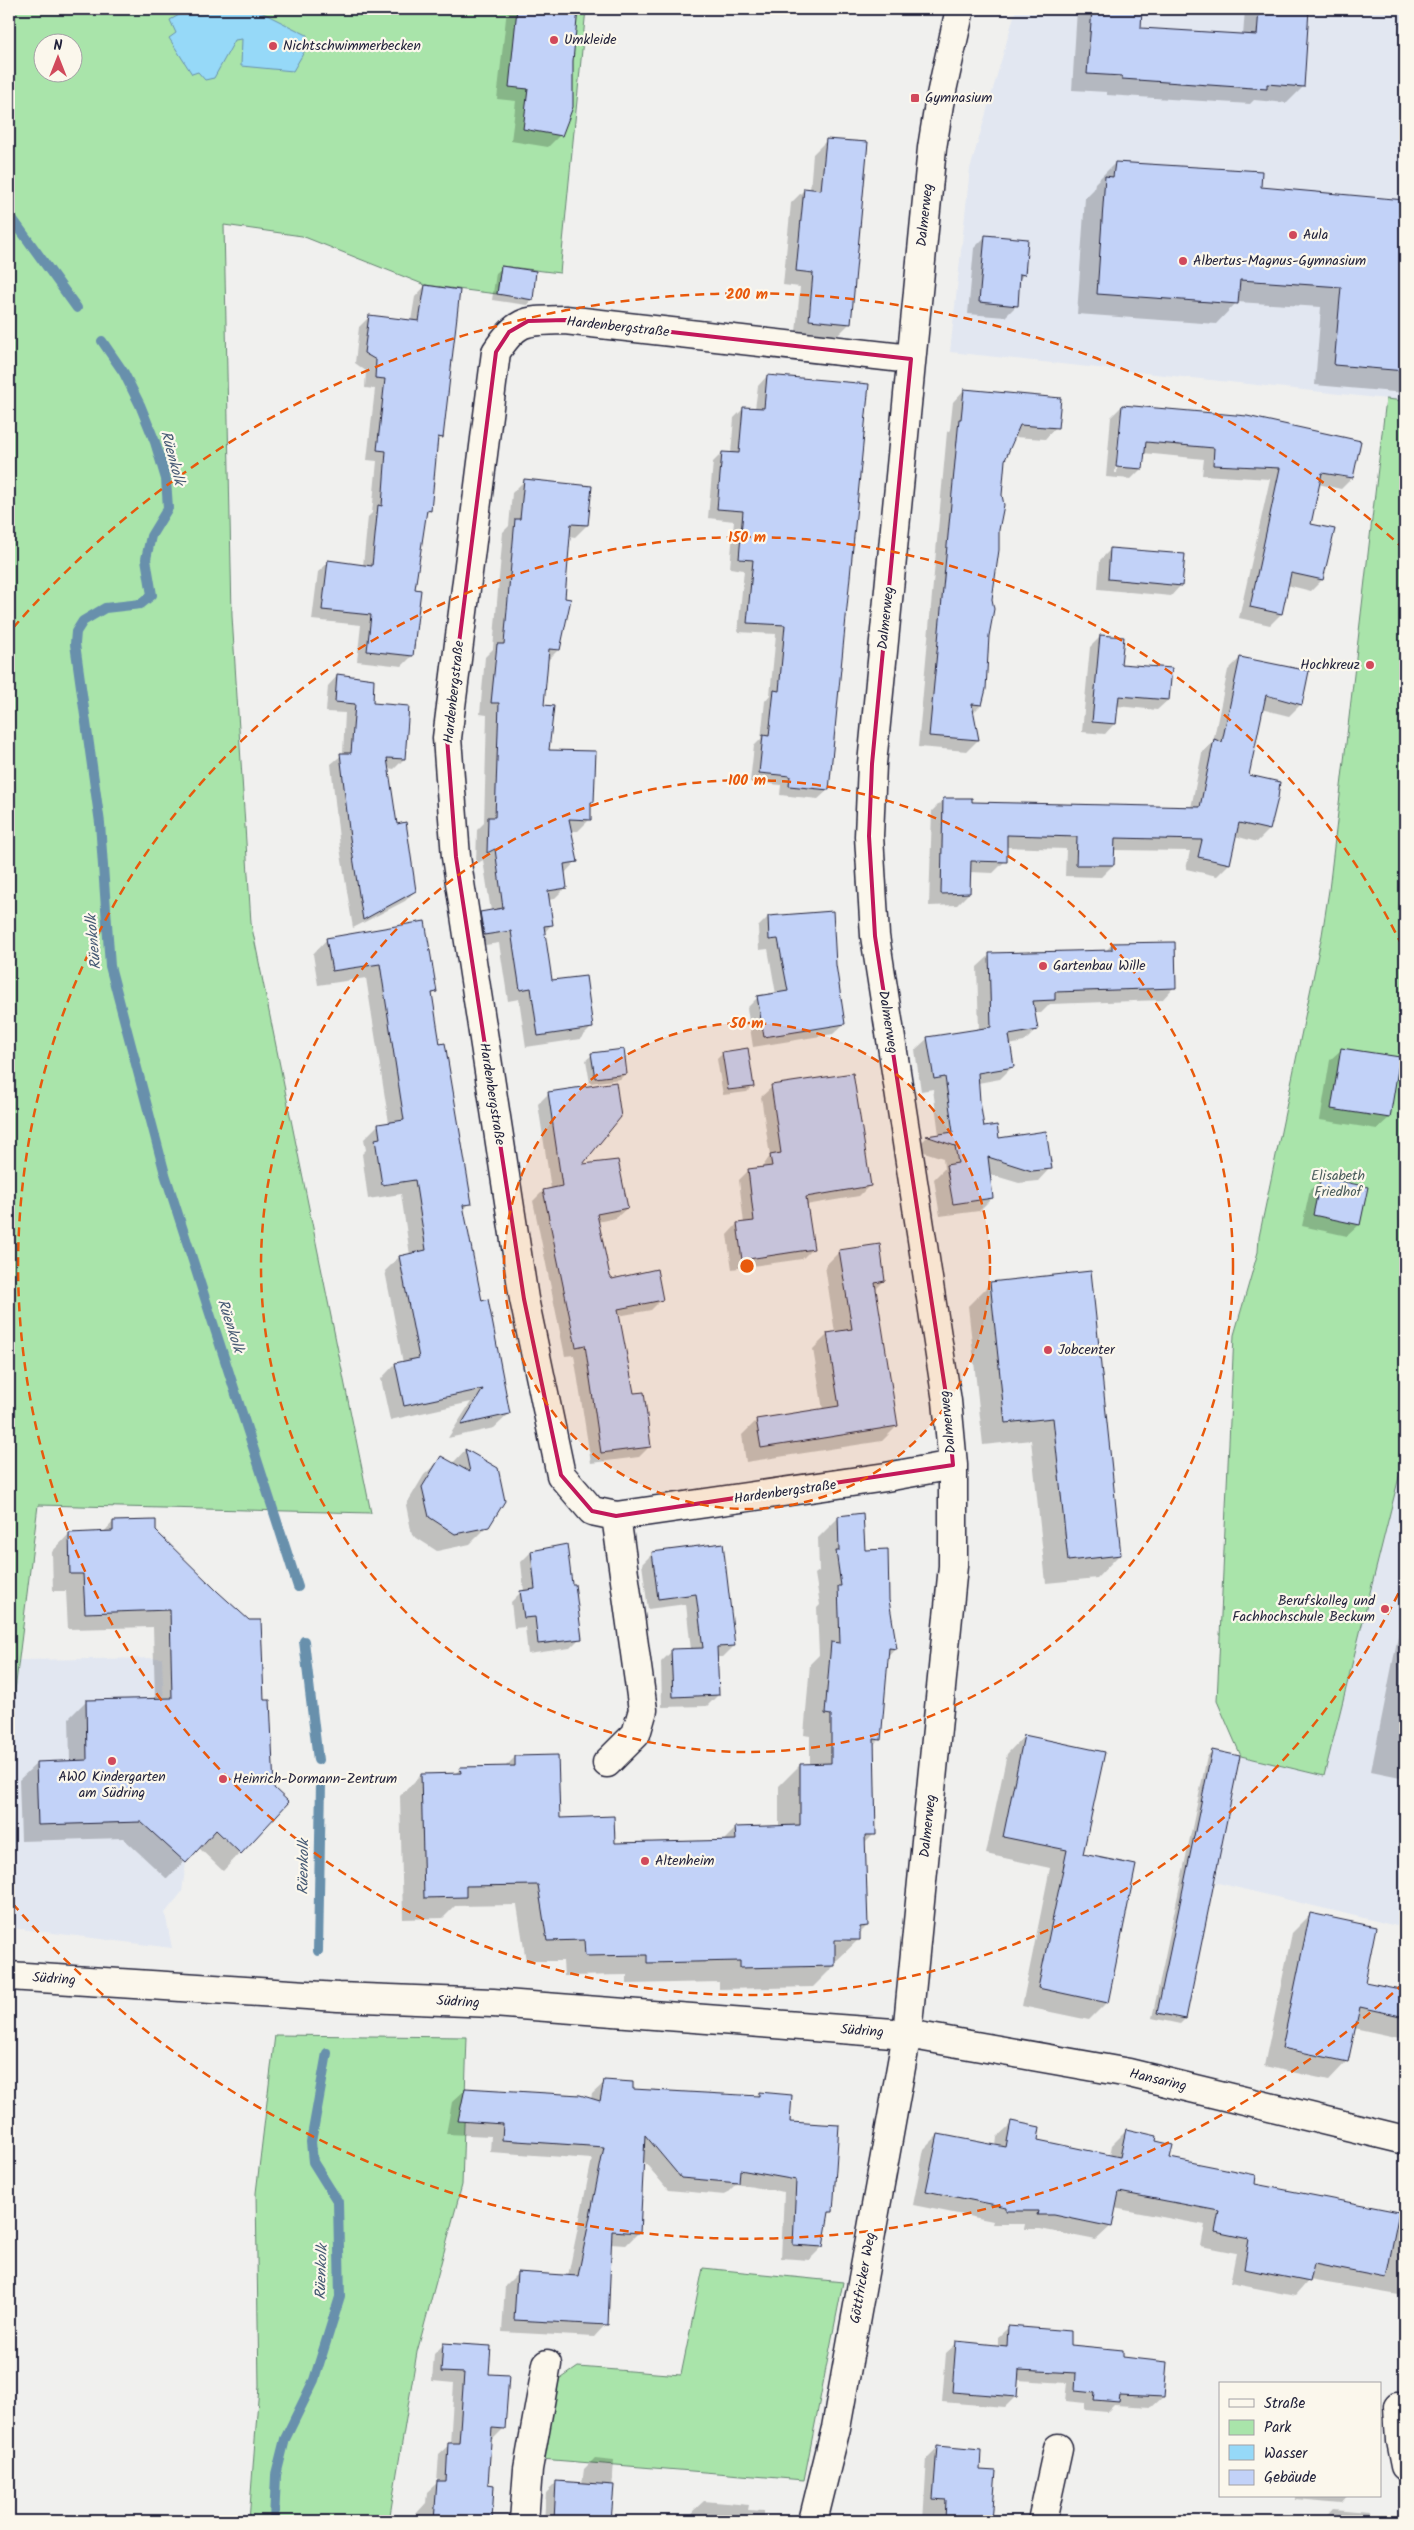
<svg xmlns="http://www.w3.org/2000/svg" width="1414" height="2530" font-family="Kalam,sans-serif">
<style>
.built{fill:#e2e7f1}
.green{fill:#a9e4aa;stroke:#668372;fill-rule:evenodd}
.water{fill:#96d9f8;stroke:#6890ac}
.shadow{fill:#0003;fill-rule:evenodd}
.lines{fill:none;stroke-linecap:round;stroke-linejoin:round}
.stream{stroke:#6890ac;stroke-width:10}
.building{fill:#c2d2f8;stroke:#22223b}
.minor-casing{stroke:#22223b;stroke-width:31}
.tertiary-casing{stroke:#22223b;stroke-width:31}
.minor{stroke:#fbf7ec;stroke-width:28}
.tertiary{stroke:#fbf7ec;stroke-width:28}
.marked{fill:none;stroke:#c2185b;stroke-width:4;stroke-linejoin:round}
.ring{fill:none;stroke:#e8590c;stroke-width:2.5;stroke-dasharray:9 6}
.poi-dot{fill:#d1495b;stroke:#fbf7ec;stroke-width:2}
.labels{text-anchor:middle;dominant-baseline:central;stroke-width:4.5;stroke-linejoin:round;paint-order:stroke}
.poi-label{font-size:14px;fill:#22223b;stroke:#fbf7ec;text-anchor:start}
.street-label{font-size:14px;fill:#22223b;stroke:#fbf7ec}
.park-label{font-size:14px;fill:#4a5c5c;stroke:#fbf7ec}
.water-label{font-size:15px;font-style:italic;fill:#455974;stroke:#fbf7ec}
.centre{fill:#e8590c;stroke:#fbf7ec;stroke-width:2.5}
.ring-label{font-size:15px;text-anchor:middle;font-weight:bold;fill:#e8590c;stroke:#fbf7ec;stroke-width:4.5;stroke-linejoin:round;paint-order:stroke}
</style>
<rect width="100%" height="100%" fill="#f0f0ee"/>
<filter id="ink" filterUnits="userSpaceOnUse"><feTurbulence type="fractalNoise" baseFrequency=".02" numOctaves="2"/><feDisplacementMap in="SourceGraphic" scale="10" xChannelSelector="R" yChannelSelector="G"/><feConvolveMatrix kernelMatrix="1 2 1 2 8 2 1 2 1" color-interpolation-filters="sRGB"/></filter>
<g filter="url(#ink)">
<path class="built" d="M1016,9H1405V401L950,352L970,169Z
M1405,1453V1928L1214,1882L1241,1756L1324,1776Z
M162,1658L166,1753L216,1830L186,1863L182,1892L165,1913L172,1948L13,1928L11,1723L19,1660Z"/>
<path class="green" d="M9,9H586L560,273L501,266L497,294L425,285L302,236L224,225L232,616L251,923L371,1513L38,1505L11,1723L13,1946L9,1945ZM42,42H72V72H42Z
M1386,399L1405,401V1453L1324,1776L1241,1756L1217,1701L1234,1335L1258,1252L1259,1237L1322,935L1329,890Z
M275,2035L467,2037L462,2185L417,2352L389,2521H249L259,2386L256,2193Z
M703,2268L843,2282L804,2480L541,2459L559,2380L578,2367L681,2375Z"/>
<path class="water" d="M190,9H255L307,35L304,52L293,71L241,66L242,39L235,40L214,78L205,80L198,72L192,74L169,38L176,33L170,20Z"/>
<path class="shadow" d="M507,9H577L560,135L548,147L511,141L516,101L497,99Z
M1077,9H1141L1140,29L1243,36L1245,9H1308L1303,87L1287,103L1254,100L1250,104L1107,95V92L1072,90Z
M827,140L850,323L836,337L796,333L800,287L783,285L791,203L804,190H810L813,154Z
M1115,163L1259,188L1405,201V393L1315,385L1321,307L1237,302L1216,324L1077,314L1085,198L1094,189L1095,183Z
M985,237L1024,274L1019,280L1016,306L1005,317L968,314L974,248Z
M502,268L532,299L527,305L492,300L496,273Z
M425,286L442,437L437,442L430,510L425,515L413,591L412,656L402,666L357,661L361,625L312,620L318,572L329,562L363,566L368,517L372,513L377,461L367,460L375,389L365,388L366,371L355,363L359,327L369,317L411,321L415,297Z
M767,376L828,790L818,799L780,795L781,785L750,782L754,746L761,739L765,701L770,695L776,634L738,632L744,570L730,568L734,521L708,518L713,462L722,453L731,454L734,418L744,408L755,409L758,386Z
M964,390L1056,427L1045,439L1014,437L1004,460L981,705L973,713L978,740L967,751L918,747L947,432L950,430L953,402Z
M1122,406L1352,478L1341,489L1318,484L1309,525L1322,580L1311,591L1287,585L1281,614L1270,625L1239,618L1270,479L1202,475L1204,459L1143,453L1142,468L1131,479L1106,477L1111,417ZM1120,416H1122L1117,473H1115Z
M524,481L587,525L575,537L569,536L559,649L547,661L543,706L548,751L593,802L590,804V819L578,831H570L576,861L564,874L566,887L554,899L548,900L552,924L544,933L551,982L592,1027L580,1039L526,1047L519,999L508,1001L499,943L472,947L469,925L481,913L491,911L483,860L476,864L477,830L484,823L487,715L480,714L485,657L493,649L503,532L509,526L512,493Z
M1111,549L1181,585L1171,596L1098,589L1100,560Z
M1101,636L1120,665L1168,700L1157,710L1117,706L1115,723L1105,734L1082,732L1090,647Z
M1240,658L1301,704L1289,716L1261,709L1247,776L1269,830L1257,842L1235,836L1229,864L1217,876L1186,869L1190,851L1113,850V865L1101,877L1065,876L1066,849L1006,847L1005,861L993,873L969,872V893L957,905L929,906L932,811L944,799L971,803L1191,808L1202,753L1213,742L1228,670Z
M337,676L371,704L404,759L394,769L388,768L396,825L415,891L405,901L353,928L340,848L331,764L343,754L345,713L326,712L328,686Z
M768,917L835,965L844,1024L833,1034L753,1047L747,1008L758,997L776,994L768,949L759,950L758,927Z
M424,923L435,992L431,996L439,1045L470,1203L463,1211L481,1302L509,1414L494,1428L448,1438L471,1402L390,1420L381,1379L395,1364L403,1363L385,1271L399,1257L410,1255L401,1194L368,1199L362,1154L366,1150L364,1139L378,1125L389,1123L366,978L318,985L313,954L327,939Z
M1112,944L1174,987L1162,1000L1050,1004L1041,1013H1034L1037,1029L1024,1042L1009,1045L1012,1067L1000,1079L978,1083L983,1128L1050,1168L1038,1181L1019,1183L989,1174L992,1198L979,1211L940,1216L934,1179L944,1169L943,1158L915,1149L926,1138L939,1135L933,1089L921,1091L915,1050L928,1038L979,1030L977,967L990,955L1106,951Z
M1342,1049L1389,1118L1377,1129L1320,1120L1330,1060Z
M723,1053L752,1087L747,1092L723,1095L717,1059Z
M592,1055L626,1073L620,1079L590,1083L586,1060Z
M772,1087L869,1186L859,1196L806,1205L812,1249L802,1259L732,1269L727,1235L737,1224H744L739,1180L749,1170L761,1169L770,1156L761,1097Z
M548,1094L580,1166L627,1208L616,1218L597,1222L611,1280L662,1299L651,1310L618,1316L633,1395L650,1446L639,1457L591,1463L574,1355L565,1356L533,1201L543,1191L551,1189L538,1104Z
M1322,1178L1367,1188L1359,1225L1347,1236L1302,1226L1310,1190Z
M840,1251L884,1281L875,1290L897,1426L882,1441L746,1462L742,1435L757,1420L823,1410L813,1349L828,1334L835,1333L825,1266Z
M991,1283L1119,1555L1097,1578L1046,1583L1031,1440L983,1445L968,1306Z
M465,1450L488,1526L470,1544L437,1551L412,1535L406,1505L424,1475L442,1458L452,1464Z
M839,1517L863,1552L888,1600L895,1648L887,1657L880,1739L873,1746L874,1834L864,1844L867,1926L859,1934V1939L837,1960H834V1966L813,1987L719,1989V1982L627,1984V1975L564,1976L563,1961H526L517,1905L455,1906L443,1918L403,1919L400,1796L421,1775L455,1774L461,1768L505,1767L515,1757L558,1819L613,1845L723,1841L736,1828L779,1827V1786L800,1765H810V1736L804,1735L810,1664L819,1655L817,1608L820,1605L815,1574L819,1571L818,1538ZM829,1939H847V1941L829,1942Z
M113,1522L155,1532L240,1853L223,1871L198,1847L167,1879L123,1838L21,1841L19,1780L37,1763L70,1762L69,1718L86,1701L155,1699L153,1627L68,1629L66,1591H53L52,1552L69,1534L103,1533Z
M722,1545L734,1646L723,1657H716L718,1695L707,1706L662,1707L661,1662L672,1651L691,1650L686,1604L648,1609L642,1564L653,1553Z
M531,1552L580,1638L570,1648L528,1654L525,1627L514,1628L511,1602L521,1592H524L521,1562Z
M1405,1601V1778L1371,1771Z
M1024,1736L1082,1855L1107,2002L1089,2020L1022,2006L1050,1868L986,1854L1007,1754Z
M1212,1751L1185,2019L1180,2024L1152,2018L1207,1757Z
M1310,1915L1364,1983L1405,1992V2039L1354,2028L1347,2061L1329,2080L1264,2066L1292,1933Z
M605,2082L632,2090L756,2097L759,2093L789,2123L832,2211L827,2215L822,2247L809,2260L781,2258L784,2192L736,2184L725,2195L668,2190L642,2159L639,2232L626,2245L610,2244L606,2324L594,2337L502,2332L505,2286L517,2274L568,2276L592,2159L490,2152L491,2136L446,2134L452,2102L465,2090L591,2099L592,2094Z
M1012,2123L1036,2141L1110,2156L1112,2145L1126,2131L1154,2142L1169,2159L1253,2185L1405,2217V2296L1309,2280L1295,2296L1230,2283L1236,2253L1201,2246L1205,2225L1114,2208L1111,2226L1096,2240L1040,2229H1024L1025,2224H992L993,2221L913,2205L924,2149L938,2135L996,2147L997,2137Z
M1009,2327L1069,2346L1121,2358L1163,2397L1152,2407L1114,2405L1107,2412L1085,2410V2403L1065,2401L1067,2383L1017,2380L1015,2397L1005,2407L942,2402L946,2353L957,2343L998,2346V2337Z
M444,2344L488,2375L504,2428L493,2439L490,2438L486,2485L493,2486L491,2521H415L416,2514L426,2503L427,2492L437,2483L439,2454L450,2444L454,2383L432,2381L434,2354Z
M938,2447L978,2471L994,2472L990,2521H923L927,2458Z
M595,2458L614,2460L610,2521H544L546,2493L557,2482L582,2484L584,2469Z
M1295,2496H1348L1342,2503L1295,2499Z
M704,2501L749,2505L748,2510L764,2511V2521H692L693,2511Z
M1334,2509L1368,2512L1367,2521H1323Z"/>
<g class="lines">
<path class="stream" d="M9,214L77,308
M102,341L124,373L140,405L155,442L166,479L168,508L151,536L146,559L152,595L141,604L105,608L83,621L76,632L75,644L100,823L110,966L165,1174L298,1587
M304,1641L318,1760
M318,1951L321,1783
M274,2521L276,2475L285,2439L314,2380L340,2297L338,2202L313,2162L311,2142L327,2053"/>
</g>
<path class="building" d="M517,9H578L573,61V107L562,136L523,129L528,89L509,87Z
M1092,9H1142L1141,28L1257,35L1259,9H1309L1304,87L1267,84V89L1122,79V76L1087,74Z
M826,139L868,142L851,324L809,320L813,273L796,271L804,188L821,190Z
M1115,162L1262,171L1261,187L1405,200V371L1334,365L1341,287L1240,280L1238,304L1097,294L1105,176L1113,177Z
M985,235L1028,239L1025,275L1020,274L1018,306L979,302Z
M501,266L536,271L533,300L497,294Z
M425,285L460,290L443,438L438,437L431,511L427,510L415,589L421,590L413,656L367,651L371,615L322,610L328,560L372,566L378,505L382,506L386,451L377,450L385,379L375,378L376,360L364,353L369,315L419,321Z
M767,375L869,384L829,790L789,786L790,776L759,773L763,735L769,736L774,690L779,691L785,625L747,623L753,560L739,559L743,511L717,509L722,452L739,453L743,407L764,408Z
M964,389L1061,398L1058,428L1020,425L1005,460L1002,495L1004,505L999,530V550L992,599L994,609L989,636L986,689L982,705L972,704L979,740L929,736L959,419H961Z
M1122,405L1247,416L1361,441L1353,478L1322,473L1311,524L1335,529L1323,580L1291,573L1282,614L1250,607L1280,468L1213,465L1214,448L1146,442L1143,469L1116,467Z
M524,479L592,486L588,525L571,524L565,598L571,599L560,650L549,649L544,705L554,706L549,750L596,751L594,802H591V820L569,819L578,862L564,864L567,888L548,891L553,925L544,926L552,980L586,976L593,1028L538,1036L531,988L520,990L511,931L484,935L480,912L503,908L495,849L487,853L488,817H495L499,703H491L497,644H504L515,519H520Z
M1110,548L1185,554L1182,586L1108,579Z
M1100,635L1124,637L1121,664L1172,668L1169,700L1119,696L1116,724L1092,722Z
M1240,657L1309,671L1302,705L1266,695L1249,775L1280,782L1278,798L1270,830L1239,823L1230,864L1198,857L1202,840L1115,838L1114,865H1076L1077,837L1007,835V862L971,861L970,893L941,894L943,798H972V802L1200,807L1214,739L1222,742Z
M337,674L374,679L373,703L409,706L405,759L387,758L397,824L406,822L416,891L363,920L350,838L340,753H351L355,704L335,702Z
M833,911L836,965L845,1024L764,1037L757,996L788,991L778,939L769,940L768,916Z
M425,921L437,992L432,993L440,1044L445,1043L472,1204L463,1205L482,1301L488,1299L510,1414L461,1425L483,1389L404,1406L395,1363L419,1358L399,1256L426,1250L415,1180L382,1185L375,1139L380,1138L378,1124L404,1120L380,964L332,971L326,938Z
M1175,942L1176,988L1055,992V1000L1033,1001L1038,1030L1009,1035L1014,1067L978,1073L980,1101L984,1127L997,1125L999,1138L1046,1131L1052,1169L1032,1171L988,1157L993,1198L953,1204L946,1165L958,1163L955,1146L926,1136L953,1132L945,1077L934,1079L927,1037L991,1027L989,953L1112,950V943Z
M748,1048L754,1087L728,1090L722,1052Z
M1341,1048L1400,1057L1390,1118L1331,1109Z
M624,1049L627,1074L595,1078L591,1053Z
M853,1073L871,1186L806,1197L814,1249L742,1260L737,1223L754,1221L748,1169L772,1166L770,1155L781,1153L771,1085Z
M616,1082L621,1117L583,1164L618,1160L628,1208L597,1214L610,1276L612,1279L657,1269L663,1300L618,1309L634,1393L644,1392L651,1447L601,1453L585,1345L576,1347L543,1190L562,1186L548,1092Z
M1321,1177L1368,1187L1360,1225L1313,1215Z
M880,1244L885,1281L875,1283L898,1426L761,1448L756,1419L839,1406L827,1333L852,1329L839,1250Z
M1091,1271L1121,1555L1068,1561L1053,1418L1005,1423L990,1282Z
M465,1449L498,1468L505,1501L489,1527L455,1534L429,1517L422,1487L441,1456L470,1472Z
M863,1513L865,1550L888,1549L889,1600L897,1649L889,1648L881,1740L874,1739L876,1835H865L868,1926L860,1927V1940H835V1966L740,1968V1961L647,1963V1955L585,1956L584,1940L547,1941L538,1885L466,1886V1897L424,1898L421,1774L461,1773L460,1767L515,1766V1756L558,1755L560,1818L614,1816L615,1843L736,1840L735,1827L800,1825V1764L831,1763V1715L825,1714L831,1642L840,1643L838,1586H841L836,1551H839L838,1516Z
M156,1520V1531L218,1592L249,1620H261L264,1700H270L274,1788L289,1802L241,1854L216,1830L186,1863L141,1822L38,1825L36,1762L87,1760L86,1700L172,1698L170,1610L85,1613L83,1574H70L69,1533L113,1531V1521Z
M723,1543L735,1646L717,1647L719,1695L673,1697L671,1649L703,1648L696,1594L658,1599L652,1552Z
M567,1544L572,1584H575L582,1639L538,1644L535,1617L524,1618L520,1591L535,1589L531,1551Z
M1024,1735L1105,1752L1083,1854L1136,1865L1108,2003L1038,1988L1067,1850L1003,1837Z
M1212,1750L1240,1756L1186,2019L1157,2013Z
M1310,1913L1376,1927L1365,1982L1405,1990V2017L1360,2007L1348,2062L1282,2048Z
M604,2080L633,2082V2089L759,2096V2092L792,2095L790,2122L839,2125L833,2212H829L823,2247L793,2245L796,2180L740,2170L739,2183L681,2178L645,2135L640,2233L612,2231L608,2325L514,2320L517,2272L578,2276L604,2147L502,2140L503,2124L458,2121L465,2088L580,2095L600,2101Z
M1011,2121L1040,2127L1038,2140L1120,2157L1126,2129L1157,2136L1156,2141L1173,2145L1170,2158L1256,2175L1255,2184L1399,2212L1386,2278L1314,2264L1310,2282L1244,2269L1249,2239L1215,2232L1219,2211L1119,2192L1112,2227L1054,2215H1037L1038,2211H1006V2207L926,2191L938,2134L1006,2147Z
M1008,2326L1071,2331V2345L1123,2350V2357L1167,2362L1164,2397L1120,2395L1119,2402L1094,2400L1095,2393L1075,2391L1076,2373L1019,2370L1017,2397L952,2392L956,2341L1007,2346Z
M443,2343L491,2346L489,2374L509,2375L505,2429L492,2428L488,2484L494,2485L492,2521H434L437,2481H446L448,2443H459L464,2373L441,2372Z
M937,2446L981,2450L980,2470L996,2471L992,2521H945L946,2500L933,2499Z
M556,2481L614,2485L611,2521H554Z"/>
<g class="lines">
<defs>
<path id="minor" d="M911,359L565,320C527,321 518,318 496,352L447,738L456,857L524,1299L561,1475L592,1511L616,1516L886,1477L953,1465
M607,1763L636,1734L643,1710L616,1516
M1398,2406L1400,2441L1405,2466
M524,2521L528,2469L547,2364
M813,2521L836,2428L907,2034L953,1566V1465L947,1401L875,936L869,836L872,764L932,148L939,104L960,9
M1042,2521L1058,2448"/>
<path id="tertiary" d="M9,1976L338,1997L493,2003L907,2034L1129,2073L1405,2140"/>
</defs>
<use href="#minor" class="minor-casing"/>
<use href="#tertiary" class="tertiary-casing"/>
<use href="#minor" class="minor"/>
<use href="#tertiary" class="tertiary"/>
</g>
</g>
<path class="marked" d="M565,320L911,359L872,764L869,836L875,936L947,1401L953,1465L616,1516L592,1511L561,1475L524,1299L456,857L447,738L496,352L509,332L528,321Z"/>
<circle cx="747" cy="1266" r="243" fill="#e8590c" fill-opacity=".12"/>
<g class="ring">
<circle cx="747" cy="1266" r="243"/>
<circle cx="747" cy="1266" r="486"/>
<path d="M1405 1580A729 729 0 1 1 1405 952"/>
<path d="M1404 1983A972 972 0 0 1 13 1904M13 628A972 972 0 0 1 1404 549"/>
</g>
<g class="poi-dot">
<circle cx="554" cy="40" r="5"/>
<circle cx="273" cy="46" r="5"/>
<rect x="910" y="93" width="10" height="10" rx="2.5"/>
<circle cx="1293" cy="235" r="5"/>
<circle cx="1183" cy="261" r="5"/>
<circle cx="1370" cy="665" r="5"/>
<circle cx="1043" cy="966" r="5"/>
<circle cx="1048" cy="1350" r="5"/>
<circle cx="1385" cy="1609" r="5"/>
<circle cx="112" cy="1761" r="5"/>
<circle cx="223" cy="1779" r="5"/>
<circle cx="645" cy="1861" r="5"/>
</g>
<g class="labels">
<g class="poi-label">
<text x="564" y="40">Umkleide</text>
<text x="283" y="46">Nichtschwimmerbecken</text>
<text x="925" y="98">Gymnasium</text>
<text x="1303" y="235">Aula</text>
<text x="1193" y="261">Albertus-Magnus-Gymnasium</text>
<text x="1360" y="665" text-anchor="end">Hochkreuz</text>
<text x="1053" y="966">Gartenbau Wille</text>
<text x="1058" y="1350">Jobcenter</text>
<text x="1375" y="1601" text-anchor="end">Berufskolleg und<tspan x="1375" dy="16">Fachhochschule Beckum</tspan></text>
<text x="112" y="1777" text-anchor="middle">AWO Kindergarten<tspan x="112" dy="16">am Südring</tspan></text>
<text x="233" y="1779">Heinrich-Dormann-Zentrum</text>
<text x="655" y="1861">Altenheim</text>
</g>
<g class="street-label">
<text transform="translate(925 215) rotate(-84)">Dalmerweg</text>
<text transform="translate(618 327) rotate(6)">Hardenbergstraße</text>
<text transform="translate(886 618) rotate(-84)">Dalmerweg</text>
<text transform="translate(454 692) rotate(-84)">Hardenbergstraße</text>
<text transform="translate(888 1022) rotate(81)">Dalmerweg</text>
<text transform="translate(492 1094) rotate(81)">Hardenbergstraße</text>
<text transform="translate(948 1422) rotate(-96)">Dalmerweg</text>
<text transform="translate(785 1492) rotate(-8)">Hardenbergstraße</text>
<text transform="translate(928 1826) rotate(-84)">Dalmerweg</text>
<text transform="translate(54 1979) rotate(4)">Südring</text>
<text transform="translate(458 2002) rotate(3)">Südring</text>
<text transform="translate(862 2031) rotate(4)">Südring</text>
<text transform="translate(1158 2080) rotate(13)">Hansaring</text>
<text transform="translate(863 2278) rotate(-80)">Göttfricker Weg</text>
</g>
<g class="park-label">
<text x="1338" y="1176">Elisabeth<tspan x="1338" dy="16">Friedhof</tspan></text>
</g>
<g class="water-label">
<text transform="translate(172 458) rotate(75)">Rüenkolk</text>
<text transform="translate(94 942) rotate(-95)">Rüenkolk</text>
<text transform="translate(230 1326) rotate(72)">Rüenkolk</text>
<text transform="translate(304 1867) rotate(-89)">Rüenkolk</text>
<text transform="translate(322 2272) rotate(-88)">Rüenkolk</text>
</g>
</g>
<circle cx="747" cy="1266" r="8" class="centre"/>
<g class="ring-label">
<text x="747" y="299">200 m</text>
<text x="747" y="542">150 m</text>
<text x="747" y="785">100 m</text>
<text x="747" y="1028">50 m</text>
</g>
<rect width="1414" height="2530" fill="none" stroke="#fbf7ec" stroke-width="30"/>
<rect x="15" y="15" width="1384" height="2500" fill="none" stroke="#22223b" stroke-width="2" filter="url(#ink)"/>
<rect x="1219" y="2382" width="162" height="115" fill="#fbf7ec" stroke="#a4a2a5"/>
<rect x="1229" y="2399" width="25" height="8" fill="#fbf7ec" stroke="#a4a2a5"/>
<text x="1264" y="2408" font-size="15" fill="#22223b">Straße</text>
<rect x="1229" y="2420" width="25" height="15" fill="#a9e4aa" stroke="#a4a2a5"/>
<text x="1264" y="2432" font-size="15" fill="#22223b">Park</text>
<rect x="1229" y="2445" width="25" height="15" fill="#96d9f8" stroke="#a4a2a5"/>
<text x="1264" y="2458" font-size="15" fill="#22223b">Wasser</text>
<rect x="1229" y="2470" width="25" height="15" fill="#c2d2f8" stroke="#a4a2a5"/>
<text x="1264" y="2482" font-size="15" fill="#22223b">Gebäude</text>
<g transform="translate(58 58)"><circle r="24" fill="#fbf7ec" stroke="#a4a2a5"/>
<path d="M0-4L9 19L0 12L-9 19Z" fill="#d1495b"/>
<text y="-8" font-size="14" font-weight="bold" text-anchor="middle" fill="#22223b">N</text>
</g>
</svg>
